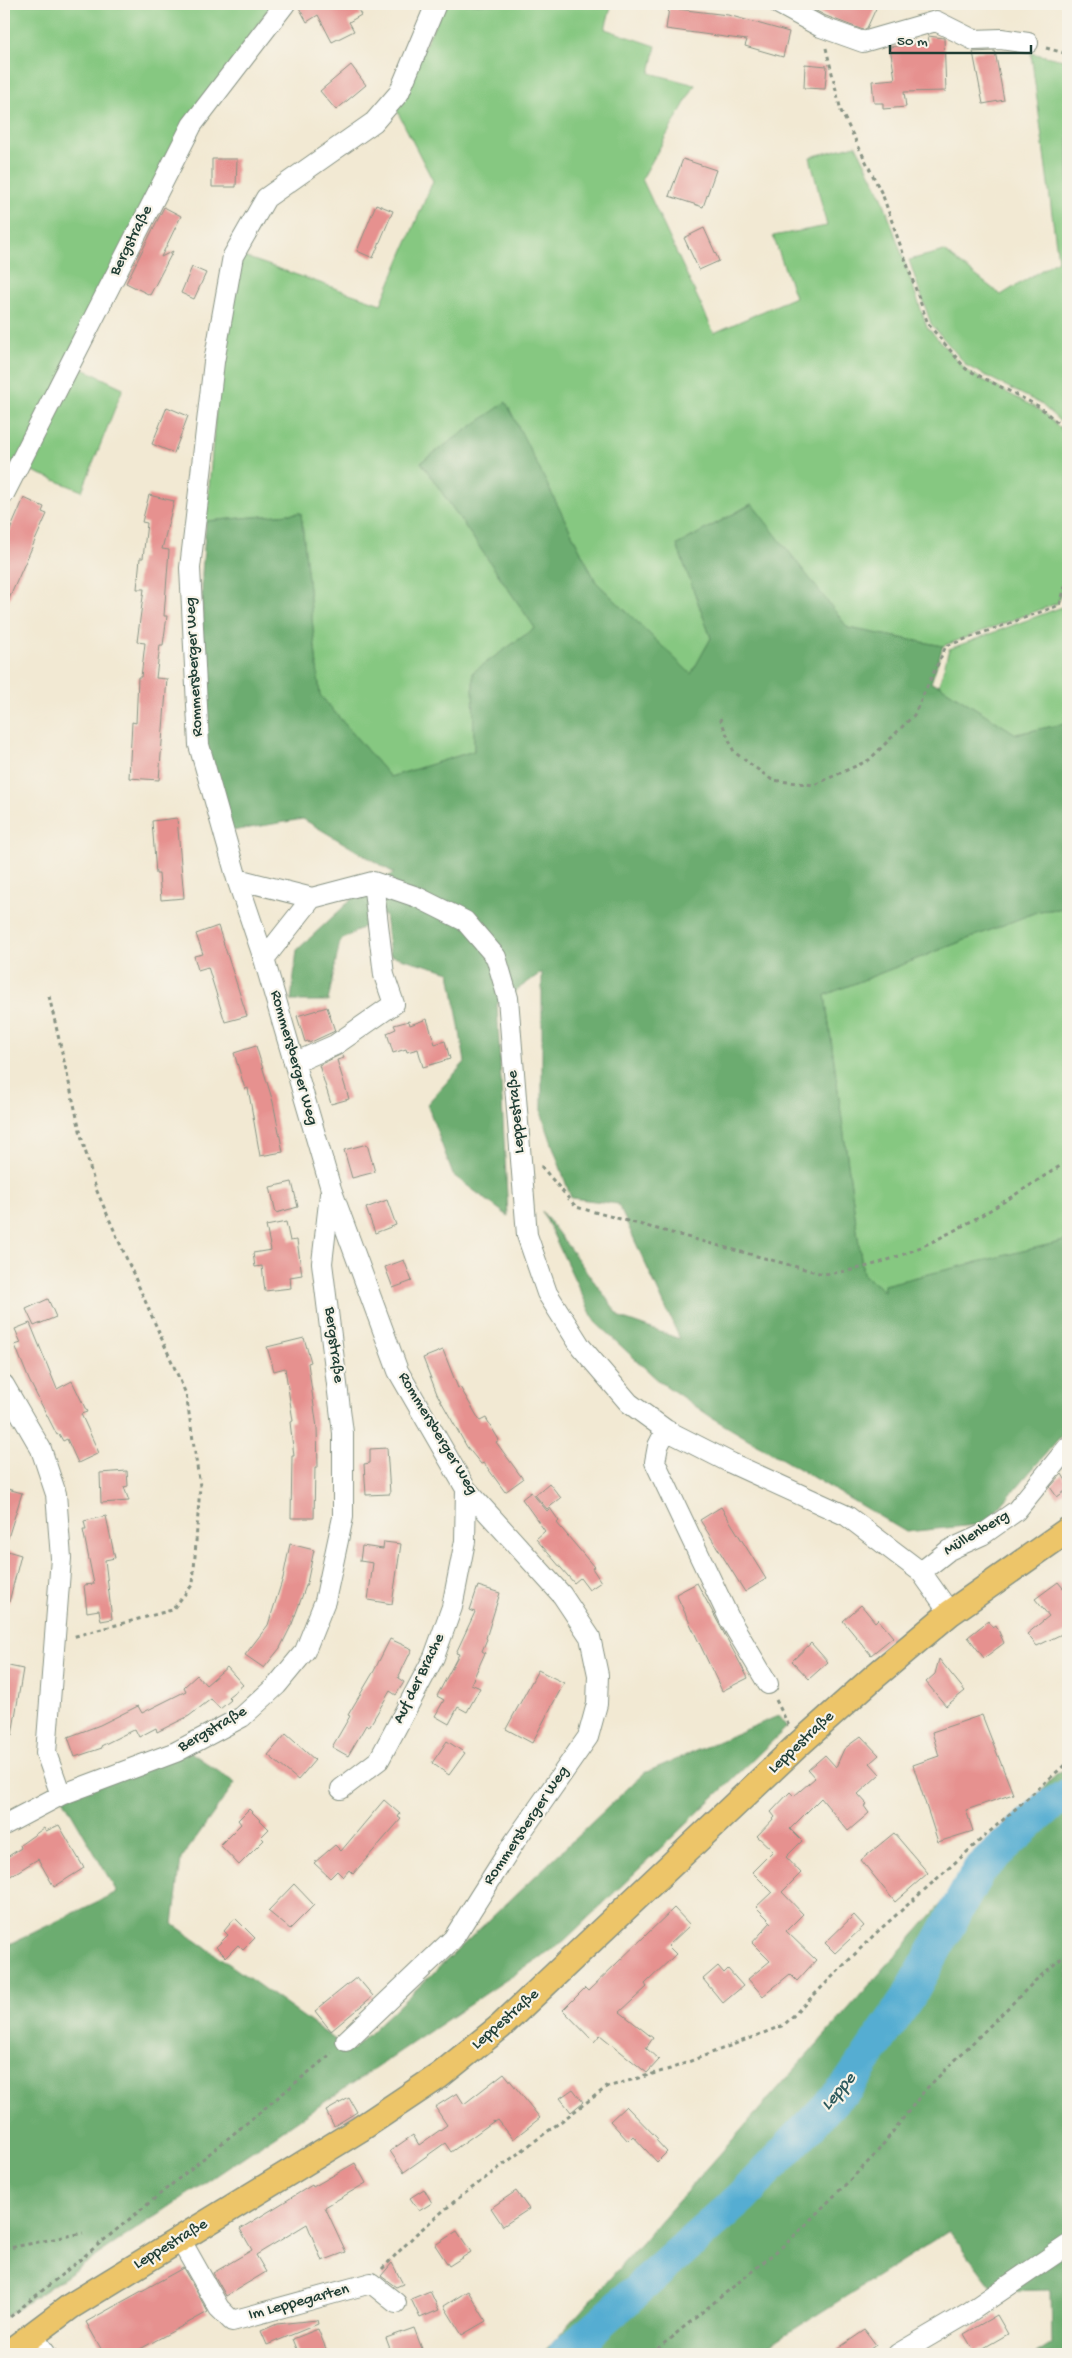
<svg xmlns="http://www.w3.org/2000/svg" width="1072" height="2358" font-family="'Gochi Hand',sans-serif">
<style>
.green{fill:#86c881;stroke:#52825a}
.forest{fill:#6cac6f;stroke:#467452}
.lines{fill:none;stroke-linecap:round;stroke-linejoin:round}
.river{stroke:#54add2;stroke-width:34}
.building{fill:#e6918f}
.minor-casing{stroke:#889384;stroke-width:22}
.major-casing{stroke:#889384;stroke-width:28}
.path{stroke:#889384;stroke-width:3;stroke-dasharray:4 4;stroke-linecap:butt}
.minor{stroke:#fff;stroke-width:20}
.major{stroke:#edc569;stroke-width:25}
.labels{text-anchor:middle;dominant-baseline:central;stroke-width:4.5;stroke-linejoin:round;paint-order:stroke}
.street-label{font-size:16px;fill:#1f3d34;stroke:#f7f3e8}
.water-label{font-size:18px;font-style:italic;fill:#2c595c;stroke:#f7f3e8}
</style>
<rect width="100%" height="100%" fill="#f7f3e8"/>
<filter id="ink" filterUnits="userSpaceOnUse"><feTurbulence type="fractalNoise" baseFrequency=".02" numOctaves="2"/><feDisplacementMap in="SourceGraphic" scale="10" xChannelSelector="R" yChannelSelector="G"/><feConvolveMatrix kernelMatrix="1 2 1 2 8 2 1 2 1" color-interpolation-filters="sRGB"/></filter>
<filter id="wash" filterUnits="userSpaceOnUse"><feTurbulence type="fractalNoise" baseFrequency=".0096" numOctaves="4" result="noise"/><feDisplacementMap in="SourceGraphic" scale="20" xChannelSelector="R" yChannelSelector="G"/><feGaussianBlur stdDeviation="1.12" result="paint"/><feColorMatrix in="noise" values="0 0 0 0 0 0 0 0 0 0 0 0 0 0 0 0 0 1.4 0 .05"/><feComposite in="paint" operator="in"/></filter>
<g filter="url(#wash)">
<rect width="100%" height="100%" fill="#f2e9d3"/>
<path class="green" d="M4,4H272L190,122L17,464L4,459Z
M445,4H580L611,7L605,29L656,46L650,73L695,85L642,179L714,333L795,297L773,236L827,226L810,157L856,145L882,197L927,327L968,372L1040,410L1068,435V566L1058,603L943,646L848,628L751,504L677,545L711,638L691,675L596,582L506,403L421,462L535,628L473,672L474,751L390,777L320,695L301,513L206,521L220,362L239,255L381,304L433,181L395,107Z
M1031,53L1068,61V429L1041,404L967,366L931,324L909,260L944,251L1001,295L1058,260Z
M75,365L123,388L82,491L25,468Z
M1068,586V723L1016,734L939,685L949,649L1062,607Z
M1068,908V1240L884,1285V1291L863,1274L825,995L1039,911Z"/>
<path class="forest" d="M506,402L596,582L691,674L711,638L677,545L752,504L848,628L943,646L931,683L939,685L1016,734L1068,723V908L1039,911L825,995L863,1274L884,1291V1285L1068,1240V1428L985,1524L906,1532L714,1419L659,1381L595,1322L542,1211L621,1318L680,1339L618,1204L571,1198L542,1115V972L497,1004L508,1216L453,1175L427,1104L465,1062L450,972L390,955L385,914L340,941L328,1001H291L297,950L353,898L394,873L303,819L226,832L203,742L202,574L206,521L301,513L320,695L390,777L474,751L473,672L535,628L421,462Z
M778,1716L787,1727L564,1941L4,2318V1947L117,1892L61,1795L185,1748L235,1783L181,1859L173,1924L351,2051L644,1773Z
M1068,1770V2354H1036L1052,2344L1051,2290L995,2291L949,2231L755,2354H543L1056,1774Z"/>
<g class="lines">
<path class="river" d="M565,2354L742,2197L848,2085L909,1996L979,1870L1049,1806L1068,1795"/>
</g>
<g id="blocks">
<path class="building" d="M297,4H355L361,15L349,22L354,31L332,42L318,15L307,22Z
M803,4H878L867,28L863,30L826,16Z
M669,8L728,15L789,32L783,57L745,46L747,40L666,29Z
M928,36L944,38L946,91L904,92L906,107L883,109V103H874L872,81L895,79L890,47L929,42Z
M995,51L1004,100L983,104L973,52Z
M805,64L827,66L825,89L804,88Z
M351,65L366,85L336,110L320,91Z
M212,159H237L236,187H212Z
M683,159L716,170L703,207L669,196Z
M376,204L393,211L373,258L357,251Z
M164,207L181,216L161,257L173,251L150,295L126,283Z
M704,228L719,261L699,270L684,238Z
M192,267L206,273L194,299L181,293Z
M167,407L188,416L174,453L152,444Z
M149,495L174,501L162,549L169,550L164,616H167L163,645H160L156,678L167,679L159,780L129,778L132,722L136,723L138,677H141L145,643L137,642L144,589H137L140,558H143L147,523L142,522Z
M24,498L44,507L42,512L47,514L4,610V544Z
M177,818L184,898L161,900L159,874H156L152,821Z
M218,926L247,1016L225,1022L208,967L198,970L194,956L203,954L196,934Z
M327,1007L335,1031L309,1043L308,1041L305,1042L297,1016Z
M427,1019L435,1044L445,1041L450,1059L423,1067L418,1049L407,1052L406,1049L393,1053L387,1033L396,1029L394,1025L409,1021L410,1025Z
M256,1046L273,1102L283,1152L260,1156L248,1088L245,1089L234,1053Z
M342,1054L344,1058L337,1060L349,1099L331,1104L319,1065Z
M367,1144L375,1172L352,1178L344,1150Z
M292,1182L298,1207L276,1213L270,1187Z
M387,1200L396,1225L375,1233L366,1208Z
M286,1222L290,1241L297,1240L302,1275L290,1277L291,1288L265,1291L262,1266L255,1267L253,1253L271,1250L266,1226Z
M404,1260L412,1281L393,1288L385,1267Z
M48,1299L56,1317L34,1326L26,1309Z
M30,1323L57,1389L72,1381L87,1412L81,1414L99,1453L78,1463L67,1439L63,1441L59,1434L57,1435L29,1380L15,1345L21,1343L15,1329Z
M304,1338L311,1362L308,1363L317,1428L318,1467H315L314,1518H291L292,1456H294L290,1422L293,1421L285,1368L274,1371L267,1347Z
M443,1350L458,1388L460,1387L480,1421L486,1418L499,1440L496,1442L523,1479L505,1492L484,1463L481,1464L467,1447L437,1394L423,1358Z
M387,1448L390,1494L366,1495L364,1464L370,1463V1449Z
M127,1471L128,1486L124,1487L129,1501L101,1503L100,1473Z
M1062,1474L1068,1484V1489L1057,1497L1050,1487Z
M549,1483L561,1498L547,1509L535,1495Z
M4,1488L22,1493L7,1541L4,1540Z
M531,1492L547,1511L550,1508L559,1521L557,1523L594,1567L592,1568L601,1582L589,1590L580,1578L574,1583L536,1539L545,1531L522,1499Z
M721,1507L766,1579L745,1592L700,1520Z
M106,1516L115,1558L105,1560L112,1619L101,1621L99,1610L87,1612L84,1585L94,1584L83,1530H86L84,1521Z
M384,1542L401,1544L392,1604L368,1600L373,1563L360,1561L362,1546L383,1549Z
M290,1544L314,1550L307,1583L292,1624L280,1648L264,1668L245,1655L268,1625L283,1578Z
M4,1550L21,1555L9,1602L4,1601Z
M1058,1582L1068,1594V1631L1037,1646L1027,1634L1049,1616L1035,1599Z
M697,1583L748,1678L722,1691L676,1594Z
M478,1586L500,1593L486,1638L487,1639L482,1651L485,1653L471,1684L480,1688L467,1712L458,1707L449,1724L435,1716L444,1700L437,1696L459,1654L456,1653L475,1612L470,1610Z
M861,1605L875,1622L878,1619L893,1637L871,1655L843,1621Z
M988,1621L993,1627L996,1625L1004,1643L984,1658L968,1637Z
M390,1639L412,1649L398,1678L404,1682L396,1695L390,1691L369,1727L366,1725L348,1756L332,1747L350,1716L348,1715L374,1671Z
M811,1643L828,1662L809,1679L792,1661Z
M939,1659L965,1691L946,1706L926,1682L935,1674Z
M4,1665L23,1669L12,1735L4,1734Z
M227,1667L243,1685L228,1697L231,1700L220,1709L211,1699L189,1716L157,1732L156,1728L139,1737L135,1729L101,1746L102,1748L75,1757L68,1737L100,1725L138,1706L142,1713L186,1691L184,1687L197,1675L206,1685Z
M538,1670L564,1683L532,1743L506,1729Z
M982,1715L1013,1794L966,1810L973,1831L938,1842L913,1765L939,1756L932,1732Z
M286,1734L315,1760L298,1780L268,1755Z
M861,1736L879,1755L870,1763L880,1774L858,1794L867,1804L864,1806L869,1813L848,1831L821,1798L790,1829L802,1841L786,1857L801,1873L782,1892L803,1914L786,1931L816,1960L797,1981L790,1974L763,1996L748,1979L770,1961L752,1943L771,1922L756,1907L772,1892L752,1872L773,1851L757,1836L775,1817L771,1812L790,1792L794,1796L815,1778L808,1770L825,1755L836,1767L844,1749Z
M447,1741L465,1753L449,1775L432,1763Z
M384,1800L400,1814L398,1817L401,1819L353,1874L349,1870L343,1877L337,1871L330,1878L314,1863L335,1845L341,1851Z
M249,1809L269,1829L261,1837L264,1840L239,1865L220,1845L241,1824L238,1820Z
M59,1825L84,1868L54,1887L38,1859L4,1880V1859L21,1848L20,1845L44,1828L46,1831Z
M894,1833L928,1873L895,1902L861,1860Z
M294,1884L314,1905L290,1929L268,1911Z
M674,1908L690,1925L668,1946L676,1954L645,1984L647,1987L620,2012L653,2038L646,2048L659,2060L647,2073L600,2035L594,2042L563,2010L585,1988L588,1991Z
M854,1915L864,1926L835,1953L825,1943Z
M235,1918L255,1938L243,1950L238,1945L226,1957L216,1947L228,1935L224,1931Z
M718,1966L724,1973L728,1969L743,1986L723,2003L703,1979Z
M357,1977L373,1996L331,2031L315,2011Z
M504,2073L540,2118L513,2139L498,2120L495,2122L494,2121L451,2152L445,2143L404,2172L390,2151L413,2135L419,2145L447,2125L435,2107L457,2093L464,2104Z
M573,2089L583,2102L571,2112L560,2098Z
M349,2098L357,2112L334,2126L326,2111Z
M626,2106L658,2139L656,2140L667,2152L657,2162L633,2136L628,2141L610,2121Z
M355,2163L366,2183L325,2207L346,2252L322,2261L307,2224L256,2255L266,2272L226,2296L213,2273L252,2250L240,2229L312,2185L313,2187Z
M424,2189L432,2203L419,2211L410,2198Z
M516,2191L529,2209L503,2226L491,2208Z
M457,2231L471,2252L449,2266L435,2245Z
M392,2263L403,2284L396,2287L381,2276Z
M183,2268L208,2312L131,2354H104L86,2322Z
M430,2291L439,2310L420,2318L411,2299Z
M468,2291L486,2321L462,2335L444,2306Z
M997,2315L1008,2334L975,2353L964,2334Z
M317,2320L318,2324L267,2345L261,2331L277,2324Z
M414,2328L424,2354H392L386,2338Z
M318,2329L328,2354H299L293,2339Z
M865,2330L876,2345L863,2354H830Z"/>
</g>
</g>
<g filter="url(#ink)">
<use href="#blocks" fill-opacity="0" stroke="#889384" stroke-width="1"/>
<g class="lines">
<defs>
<path id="minor" d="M779,4L821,27L863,42L936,21L974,40L1001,39L1028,43
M4,494L192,125L285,4
M237,879L312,898L373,882L417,897L465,921L496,957L508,998L527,1235L547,1293L581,1347L629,1403L666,1430L731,1463L847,1516L921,1572L950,1613
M264,959L312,898
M294,1063L335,1045L394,1004L384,975L373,882
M4,1385L41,1449L56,1494L61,1558L46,1753L61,1795
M666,1430L658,1446L655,1462L730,1620L768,1684
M921,1572L949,1550L982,1535L1016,1511L1068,1447
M341,1789L379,1760L434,1657L452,1607L465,1541L466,1489
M4,1825L61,1795L176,1752L242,1717L277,1685L305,1651L325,1601L343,1517V1433L322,1263L330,1194
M346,2041L453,1939L515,1841L588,1737L597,1704L598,1675L590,1637L562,1595L466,1489L398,1371L331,1189L264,959L237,879L199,745L190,568L214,362L233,256L266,198L374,122L399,93L436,4
M180,2239L219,2308L232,2321L371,2283L396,2303
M33,2336L46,2354
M898,2354L968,2313L1068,2245"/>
<path id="major" d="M7,2354L71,2306L360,2129L439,2076L501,2026L798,1745L874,1677L950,1613L1068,1530"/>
</defs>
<use href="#minor" class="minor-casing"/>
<use href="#major" class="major-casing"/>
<path class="path" d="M826,48L841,111L883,196L928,324L966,369L1040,407L1068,432
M1046,48L1068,54
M720,718L734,752L772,780L814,785L869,760L914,715L946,646L1060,605L1068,575
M49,996L82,1139L96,1189L186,1394L200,1486L193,1584L172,1610L72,1637
M541,1166L576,1207L823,1274C911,1267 995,1207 1068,1161
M776,1700L789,1726
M4,2249L83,2233
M382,2269L416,2234L456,2200L607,2087L670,2069L784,2025L876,1933L1068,1762
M4,2322L332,2053
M651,2354L789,2241L874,2156L925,2090L1036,1980L1068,1953"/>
<use href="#minor" class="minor"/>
<use href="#major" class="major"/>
</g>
</g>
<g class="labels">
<g class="street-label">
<text transform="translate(132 241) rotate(-63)">Bergstraße</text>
<text transform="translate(195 667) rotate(-93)">Rommersberger Weg</text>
<text transform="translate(293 1058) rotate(74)">Rommersberger Weg</text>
<text transform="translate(517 1112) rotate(-95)">Leppestraße</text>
<text transform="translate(333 1345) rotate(83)">Bergstraße</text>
<text transform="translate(437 1434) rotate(59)">Rommersberger Weg</text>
<text transform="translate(977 1534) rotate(-31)">Müllenberg</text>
<text transform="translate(420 1679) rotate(-64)">Auf der Brache</text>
<text transform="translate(213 1730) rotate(-30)">Bergstraße</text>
<text transform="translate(802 1743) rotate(-43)">Leppestraße</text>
<text transform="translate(527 1826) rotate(-56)">Rommersberger Weg</text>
<text transform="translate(506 2020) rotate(-41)">Leppestraße</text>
<text transform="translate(171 2245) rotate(-31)">Leppestraße</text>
<text transform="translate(299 2303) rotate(-15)">Im Leppegarten</text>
</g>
<g class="water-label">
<text transform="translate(839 2092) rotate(-49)">Leppe</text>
</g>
</g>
<rect width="1072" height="2358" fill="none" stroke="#f7f3e8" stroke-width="20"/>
<path d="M890 45v8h141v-8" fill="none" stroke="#1f3d34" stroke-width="2.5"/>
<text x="897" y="45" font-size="15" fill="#1f3d34" stroke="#f7f3e8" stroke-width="4" paint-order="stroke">50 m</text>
</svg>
